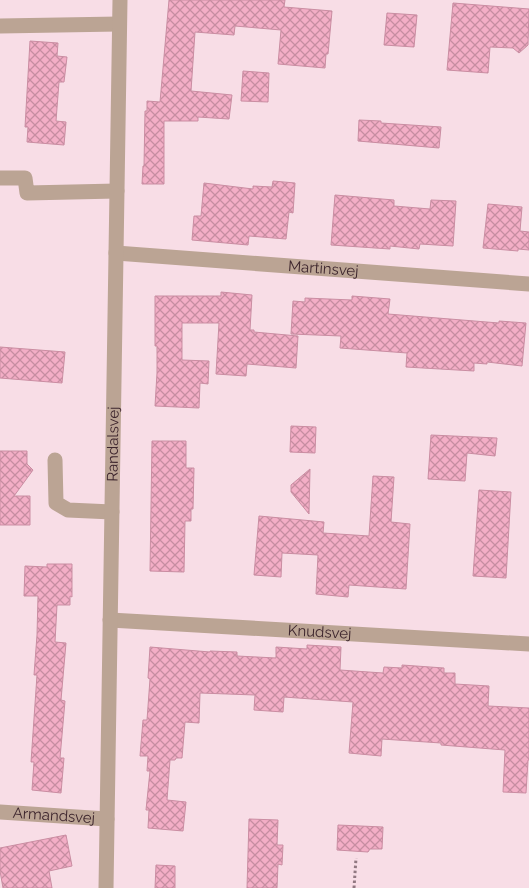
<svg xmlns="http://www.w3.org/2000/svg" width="529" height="888" font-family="Raleway,sans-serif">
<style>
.building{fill:url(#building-cross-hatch);stroke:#ca8da2}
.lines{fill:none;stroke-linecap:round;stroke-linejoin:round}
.path{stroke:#917881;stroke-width:3;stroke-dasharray:2.5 2.5;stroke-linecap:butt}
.minor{stroke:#bba494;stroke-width:15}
.labels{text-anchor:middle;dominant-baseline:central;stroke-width:4.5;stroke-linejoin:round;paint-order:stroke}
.street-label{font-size:15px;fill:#3d252d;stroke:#fff}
</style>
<defs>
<pattern id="building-cross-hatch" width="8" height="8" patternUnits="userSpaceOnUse" patternTransform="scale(1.25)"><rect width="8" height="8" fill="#f3aec6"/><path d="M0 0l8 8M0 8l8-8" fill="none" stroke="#c68da1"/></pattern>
</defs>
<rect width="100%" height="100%" fill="#f8dde6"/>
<path class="building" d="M169,0H285L284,7L332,11L328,54H326L325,68L278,64L281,30L235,26L234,35L195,32L191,91L232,95L229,119L198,117V121H164V184H142L143,166H144L145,111H147V101L160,102Z
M453,3L529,9L528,45L519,53L513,48L490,47L488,73L447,70Z
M387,13L417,15L414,47L384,45Z
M30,41L58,43L57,56L67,57L64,82H59L56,121L66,122L64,145L27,142L28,127H25Z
M243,71L269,73L268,102L241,101Z
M359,120L381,121V123L441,127L439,148L358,141Z
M273,181L295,183L293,213L289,212L286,239L249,236L248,245L192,240L194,216H201L204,183L253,189V186L272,187Z
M335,195L394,200V206L430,209L431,200L456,201L453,246L420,244L419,249L390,246V249L331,245Z
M488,204L522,207L520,231L529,232V250L518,249V251L483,248Z
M221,292L252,295L250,330H254V332L298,336L296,368L247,364L246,376L216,374L219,323H182V360L209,361L208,384L200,383L199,408L155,406L157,373V346H155V296H221Z
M352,296L390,299L388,314L499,323V321L526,323L522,366L487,362V364L474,363V371L406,367L407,353L340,348L341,336L291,334L293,301L305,302V298L352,300Z
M0,347L65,352L62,383L0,378Z
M291,426L316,427L315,453L290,452Z
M431,435L497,438L495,456L467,453L465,481L428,479Z
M152,441H186V468H194L193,509H191V521H185L184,572L150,571Z
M0,451H27V464L33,470L14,496H30V525H0Z
M310,469L309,514L291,492V485Z
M373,476L394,477L391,522L410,524L406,589L349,585L348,597L316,594L318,555L282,553L281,577L254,575L259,516L324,522L323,533L369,536Z
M479,490L511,492L506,578L473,576Z
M47,564H72V597L70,596V605H57L55,642L66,643L61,700L65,701L60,758H64L61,793L32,790L34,762H31L37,675H34L37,635L38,596H24L25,566L47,567Z
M307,645L341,647L340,670L383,673L384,667L402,668V665L444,668V673H455V684L489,686L488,706L529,708V760H528L526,793L503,792L505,750L441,745V743L382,739L381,756L349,753L353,702L284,697L283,712L254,710L255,695L200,693L199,723L185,722L182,758H176L175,760H170L167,800L186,802L183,831L148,828L149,810H146L150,771H147L148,756H140L143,720H147L150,679L148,678L150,647L210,652V651L237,652V656L276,658V647L307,649Z
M249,819L278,820L277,845H283L282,865L278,864L277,888H247Z
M338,825L383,827L382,849H370L368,852L337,850Z
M66,835L72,866L49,871L52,888H3L0,871V848Z
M156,865L175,866V888H155Z"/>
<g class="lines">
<path class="path" d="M354,888L356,858"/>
<g class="minor">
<path d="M0,26L119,24"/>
<path d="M0,178H25L27,193L117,191"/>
<path id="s1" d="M116,253L529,284"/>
<path d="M55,460L56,503L68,510L112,512"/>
<path id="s2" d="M110,620L529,644"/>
<path id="s3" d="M0,812L107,819"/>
<path id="s4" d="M106,888L120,0"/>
</g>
</g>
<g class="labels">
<g class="street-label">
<text stroke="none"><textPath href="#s1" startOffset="208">Martinsvej</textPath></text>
<text stroke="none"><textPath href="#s4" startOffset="444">Randalsvej</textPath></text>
<text stroke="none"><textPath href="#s2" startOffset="210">Knudsvej</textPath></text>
<text stroke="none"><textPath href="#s3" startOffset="54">Armandsvej</textPath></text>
</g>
</g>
</svg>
